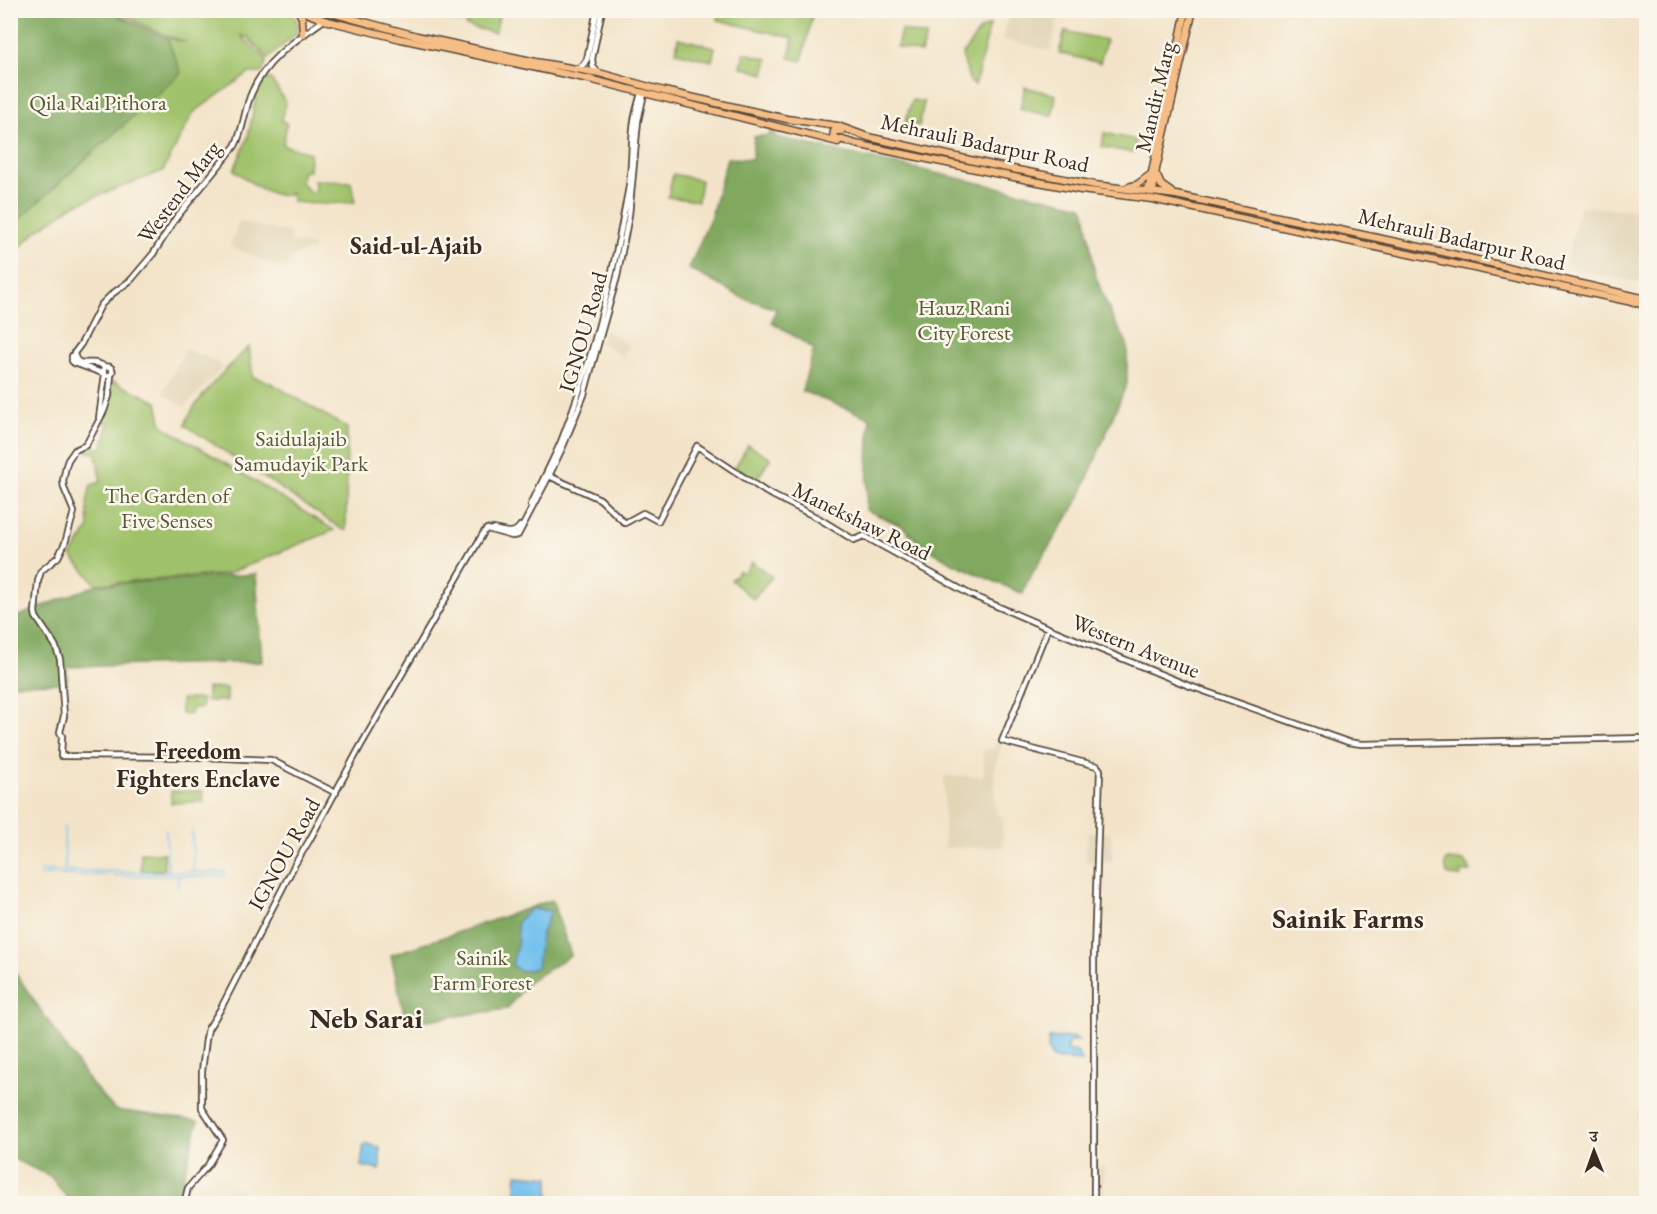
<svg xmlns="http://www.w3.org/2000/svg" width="1657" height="1214" font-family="'EB Garamond','Noto Serif Devanagari',serif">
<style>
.built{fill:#e2d6b7}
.green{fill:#a0c26b;stroke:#6e7644;stroke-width:1.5}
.forest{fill:#80a85f;stroke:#5e693e;stroke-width:1.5}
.water{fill:#73c1ee;stroke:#577686;stroke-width:1.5}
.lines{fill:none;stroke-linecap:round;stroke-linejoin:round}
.stream{stroke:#73c1ee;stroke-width:1.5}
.minor-casing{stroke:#574638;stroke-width:8}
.major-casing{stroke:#574638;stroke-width:9}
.minor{stroke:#fff;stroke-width:4.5}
.major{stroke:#f6be87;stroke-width:6}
.labels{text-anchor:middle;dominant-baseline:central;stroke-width:5;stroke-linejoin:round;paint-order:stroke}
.street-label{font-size:22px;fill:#3b2a1e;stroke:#fbf7ec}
.park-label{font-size:22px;fill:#595835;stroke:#fbf7ec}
.neighbourhood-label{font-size:24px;font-weight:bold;fill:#3b2a1e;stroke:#fbf7ec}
.district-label{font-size:28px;font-weight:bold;fill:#3b2a1e;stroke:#fbf7ec}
</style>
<rect width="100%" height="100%" fill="#fbf7ec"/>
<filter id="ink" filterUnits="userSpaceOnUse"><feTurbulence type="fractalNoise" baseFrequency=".0167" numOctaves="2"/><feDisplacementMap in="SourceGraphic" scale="12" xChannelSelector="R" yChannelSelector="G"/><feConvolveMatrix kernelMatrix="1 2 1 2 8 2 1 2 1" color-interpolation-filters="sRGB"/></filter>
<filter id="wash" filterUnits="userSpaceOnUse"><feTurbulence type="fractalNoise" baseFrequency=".008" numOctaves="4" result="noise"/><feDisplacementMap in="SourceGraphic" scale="24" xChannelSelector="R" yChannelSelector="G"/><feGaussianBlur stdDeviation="1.35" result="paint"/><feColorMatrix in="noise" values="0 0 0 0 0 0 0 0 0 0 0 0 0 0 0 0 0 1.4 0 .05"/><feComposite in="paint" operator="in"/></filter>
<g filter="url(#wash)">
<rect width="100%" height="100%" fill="#f3e4c9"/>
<path class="built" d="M1010,10L1060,11L1051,51L1002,39Z
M433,11V10L469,11L465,26L432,18Z
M1580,206L1646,211V284L1564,268Z
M239,221L278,231L290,232V242L313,245V250L300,253L293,258L285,270L230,246Z
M605,330L630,346L625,351L623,356L600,342Z
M185,349L218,362L223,367L185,407L163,393Z
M562,369L578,375L572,392L556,387Z
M995,741L1002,744L994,772L996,814L1002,816L1004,847L944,848V776H984L983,750L994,748Z
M1088,832L1111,833L1113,861L1086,862Z
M1104,1166V1203L1095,1204L1097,1167Z
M212,1167L255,1203H191L195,1186Z"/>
<path class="green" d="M283,10L295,16L299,28L296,34L268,58L247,37L241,36L267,60L262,73H249L193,113L163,171L74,205L37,231L11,256V11H109L166,38L186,42L167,36L116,11Z
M470,11H500L495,33L466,26Z
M720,11H813L802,61L789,58L793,38L718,20Z
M990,25L975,85L970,82L962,55L980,30Z
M901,30L926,36L921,53L897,47Z
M1065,31L1106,40L1100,63L1059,53Z
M678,38L715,47L712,61L676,52Z
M744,53L768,59L764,74L741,67Z
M267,78L271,79L286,103L281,120L287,123L283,145L310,153L309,171H303L301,182L310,192L316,191L314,180L351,182L355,202L324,204L292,202L291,193C274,202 247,180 234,170L248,137L258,86Z
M1025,87L1056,95L1052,116L1020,109Z
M912,100L924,102L919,126L905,122Z
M1104,133L1136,140L1134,153L1102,147Z
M673,174L701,180L698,201L668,197Z
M249,347L253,377L271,383L347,428L346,530H343L185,425C194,399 229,366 249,347Z
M112,381L157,402L162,426L202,449L334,530L227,574L96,584L71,556L89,528L87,502L91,485L101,482L96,453L87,452L88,445L102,449L109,424L102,421L110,402Z
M748,445L771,458L757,479L735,468Z
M752,562L772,577L753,599L731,580L739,571L744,573Z
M207,688H227V701H207Z
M181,699H202V708H192L191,714H181Z
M171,791H203V802L171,803Z
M141,853H164V870L141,871Z
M1446,860L1464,861L1469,866L1471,872H1461V877H1455L1447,874L1445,864Z"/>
<path class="forest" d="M11,10L109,11L167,38L181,73L16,222L11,229Z
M772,128L776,137L1082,206L1085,211L1095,275L1112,317L1127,343V383L1079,499L1027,582L1023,594L955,564L921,545L902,526L866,510L870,418L802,391L814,349L772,322L776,309L741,297L689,269L711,216L727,158L752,159L754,137L769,135Z
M256,574L262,662L67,667V683L11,684V619L96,585Z
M552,900L571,955L528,982L507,1009L406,1023L391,955Z
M10,965L89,1081L115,1110L198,1121C192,1149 182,1175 179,1203H71L50,1176L11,1158Z"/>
<path class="water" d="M531,909L551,911L541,935L537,968L520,971L512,965L518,941L517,922Z
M1074,1037L1079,1040L1068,1042L1067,1050L1077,1052L1082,1061L1052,1059L1048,1048L1049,1038Z
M364,1144L380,1147V1170L361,1166Z
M517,1174L549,1177V1203H515Z"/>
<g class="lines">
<path class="stream" d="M64,824L65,871
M166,830L168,871
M192,831L193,872
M40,871L225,872
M40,875L225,876
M178,876V887"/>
</g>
</g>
<g filter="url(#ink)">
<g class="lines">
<defs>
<path id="minor" d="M578,69L584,64L587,59L597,10
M599,73L593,67L592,59L602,10
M74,353C77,368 86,361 96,363C97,363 105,366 106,367
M103.5 371a4.5 4.5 0 1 1 9 0a4.5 4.5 0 1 1-9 0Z
M111,375L109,396L104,411L86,445L75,450L68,460L66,466L63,481L64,488L74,512L65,543L58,557L41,571L38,581L35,612L36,617L55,645L60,659L64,716L60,732L62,736L61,756L205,757L271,760L336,793
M99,418L105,374L74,363L72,361V356L81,344L101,305L112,294L131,280L153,254L176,218L235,146C244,129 244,109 252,92C266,59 296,40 324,20
M549,476L600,499L625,523L643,513L658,521L697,446L766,492L818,518L854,540L864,536L971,595L1048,628L1187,685L1348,742L1361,744L1646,738
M531,505C541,483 553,461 562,439C593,360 613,276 628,192C632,171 631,150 633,129C634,116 638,105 641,93
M487,529L512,536L518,535L549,476L564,444L584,395L588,380L617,277L629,215L638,121L644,94
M493,529C503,531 514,536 520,526
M1048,628L1002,741L1097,766L1100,770L1094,954V1204
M184,1204L188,1188L208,1165L223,1140L202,1108V1071L206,1039L208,1029L220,1010L295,864L309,841L360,747L484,532L487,529"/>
<path id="major" d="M298,10L302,18L303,35
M299,10L324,20L401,39L589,79L838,142
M320,10L417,36L536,62L599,73L664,91L787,119L838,126L868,137L992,165L1095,185L1176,195L1443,252L1646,299
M841,131H834L833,137L856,144L1028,180L1081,190L1152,199L1646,305
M1157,176L1161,185L1171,192
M1128,187L1138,184L1150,175
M1148,191L1186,10
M1153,192L1156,169L1193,10"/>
</defs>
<use href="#minor" class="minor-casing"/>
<use href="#major" class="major-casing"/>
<use href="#minor" class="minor"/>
<use href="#major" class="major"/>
</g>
</g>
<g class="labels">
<g class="street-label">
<text transform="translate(1155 97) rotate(-77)">Mandir Marg</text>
<text transform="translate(985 143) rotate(12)">Mehrauli Badarpur Road</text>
<text transform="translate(179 192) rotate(-53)">Westend Marg</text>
<text transform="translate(1462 239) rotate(13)">Mehrauli Badarpur Road</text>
<text transform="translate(583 332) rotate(-74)">IGNOU Road</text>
<text transform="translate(862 521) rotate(26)">Manekshaw Road</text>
<text transform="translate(1136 646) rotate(22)">Western Avenue</text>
<text transform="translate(284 854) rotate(-61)">IGNOU Road</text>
</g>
<g class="park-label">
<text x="98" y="102">Qila Rai Pithora</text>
<text x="964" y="307">Hauz Rani<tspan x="964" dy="25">City Forest</tspan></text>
<text x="301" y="438">Saidulajaib<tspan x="301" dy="25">Samudayik Park</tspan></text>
<text x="167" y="495">The Garden of<tspan x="167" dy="25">Five Senses</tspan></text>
<text x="482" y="957">Sainik<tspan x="482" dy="25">Farm Forest</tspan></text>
</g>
<g class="neighbourhood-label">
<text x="416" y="245">Said-ul-Ajaib</text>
<text x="198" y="750">Freedom<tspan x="198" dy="28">Fighters Enclave</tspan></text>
</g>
<g class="district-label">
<text x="1348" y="918">Sainik Farms</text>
<text x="366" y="1018">Neb Sarai</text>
</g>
</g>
<rect width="1657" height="1214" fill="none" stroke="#fbf7ec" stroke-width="36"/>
<g transform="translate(1594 1151) rotate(359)" stroke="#fbf7ec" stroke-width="4.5" paint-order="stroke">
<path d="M0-4.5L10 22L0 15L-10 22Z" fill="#3b2a1e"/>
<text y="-9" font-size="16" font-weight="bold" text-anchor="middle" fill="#3b2a1e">उ</text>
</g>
</svg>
